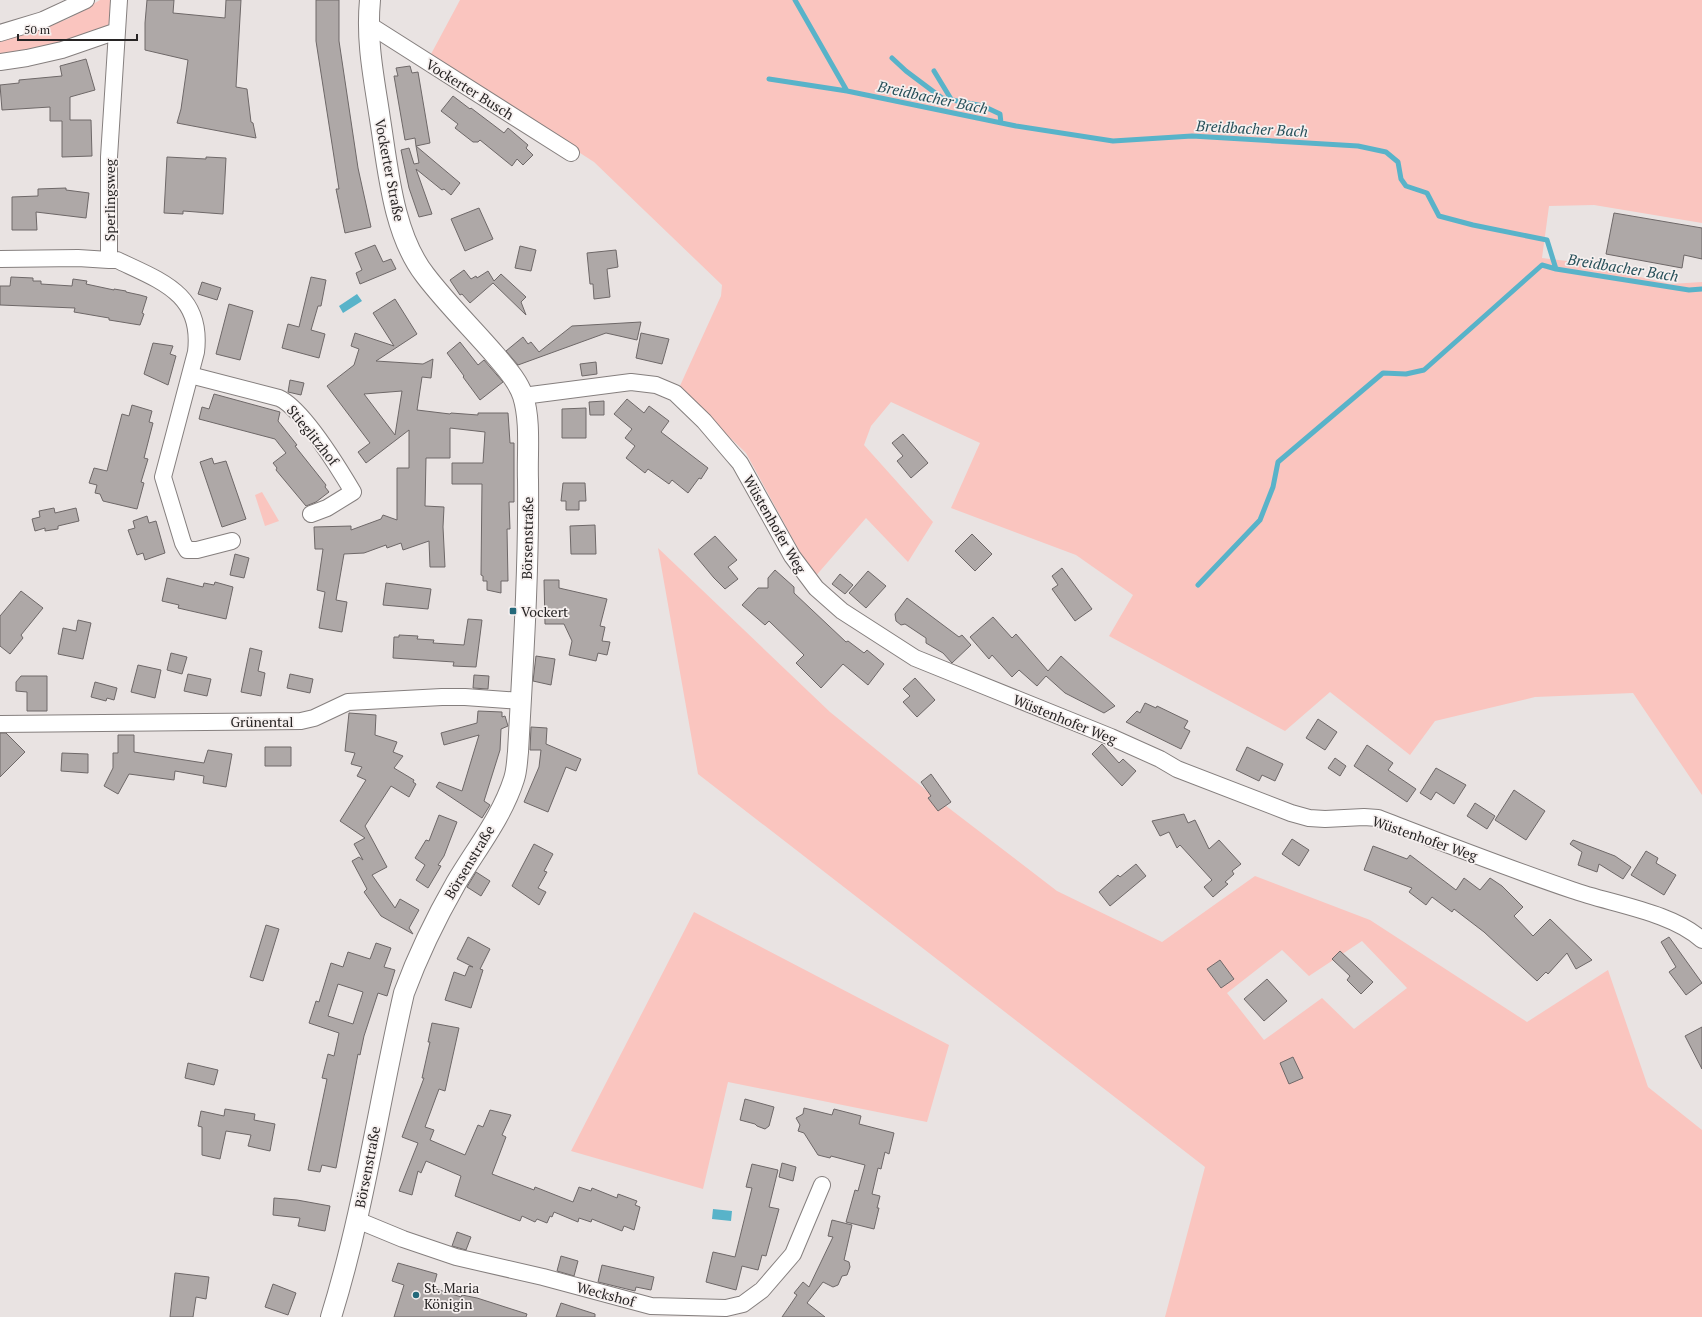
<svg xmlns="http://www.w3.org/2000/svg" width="1702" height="1317" font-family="'PT Serif',serif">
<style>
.green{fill:#fac5bf;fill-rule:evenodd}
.water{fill:#58b3c9}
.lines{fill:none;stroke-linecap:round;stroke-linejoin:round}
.stream{stroke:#58b3c9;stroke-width:5}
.building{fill:#aea8a7;stroke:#6e6868;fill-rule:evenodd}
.minor-casing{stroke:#857f7e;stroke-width:18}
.tertiary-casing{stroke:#857f7e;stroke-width:22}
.minor{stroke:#fff;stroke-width:16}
.tertiary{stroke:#fff;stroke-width:20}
.poi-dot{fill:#24697a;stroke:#f6f0ef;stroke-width:1.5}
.labels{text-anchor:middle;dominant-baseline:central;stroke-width:3.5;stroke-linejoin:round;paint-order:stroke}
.street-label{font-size:14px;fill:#272424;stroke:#f6f0ef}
.poi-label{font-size:14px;fill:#272424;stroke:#f6f0ef;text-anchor:start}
.water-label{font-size:15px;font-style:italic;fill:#264f59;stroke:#f6f0ef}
</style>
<rect width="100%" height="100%" fill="#e9e3e2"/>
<path class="green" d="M100,0H114C111,19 114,23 97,34L0,55V42L68,19Z
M460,0H1702V223L1594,205L1549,206L1542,258L1575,262L1670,284L1702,282V795L1633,693L1535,697L1435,721L1410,755L1330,692L1285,731L1109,636L1133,595L1076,555L951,508L980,443L891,402L871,426L864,445L933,522L908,562L866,518L814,578L746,453L679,388L721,296L722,285L594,162L430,56Z
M262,492L279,521L265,526L255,495Z
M658,548L830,712L937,799L1057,891L1162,942L1255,876L1370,920L1527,1022L1608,970L1648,1087L1702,1130V1317H1165L1205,1167L698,774ZM1362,941L1407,988L1354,1029L1322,998L1264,1040L1227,993L1282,950L1309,976Z
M694,912L949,1045L927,1122L728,1082L703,1189L571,1151Z"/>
<path class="water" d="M357,294L362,301L343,313L339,306Z
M713,1209L732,1211L731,1221L712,1219Z"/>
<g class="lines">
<path class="stream" d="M795,0L847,91L1016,126L1113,141L1192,136L1358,146L1386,152L1398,162L1401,179L1406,186L1427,193L1439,216L1473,225L1547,240L1556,269L1689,290L1702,289
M892,58L906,71L942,98L983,106L1000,114L1001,123
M934,71L951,99
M769,79L847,91
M1198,585L1260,520L1273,487L1278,462L1383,373L1406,374L1424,370L1542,265L1556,269"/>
</g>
<path class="building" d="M147,0H174L173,13L225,18L226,0H241L236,87L247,89L251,122L253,123L256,138L177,123L181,109L188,60L145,50V23Z
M316,0H339V41L358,168L371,227L345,233L336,189H339L316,41Z
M86,59L95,90L70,97V120H91L92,156L62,157V121H50V107L2,110L0,85L19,83V80L62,76L60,66Z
M410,66L412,73L418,72L430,143L416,146L415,138L405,140L394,76H398L396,68Z
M453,96L470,109L471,108L504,133L508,128L528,145L526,148L533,155L523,165L517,159L512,166L480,140L478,142H473L455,128L458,124L441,111Z
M416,146L460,183L451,195L444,189L442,190L416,169L432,214L419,217L409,188L401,150L409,148L414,164L419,163Z
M167,157L206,159V157L226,158L223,214L183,211V214L164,213Z
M66,188V190L89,193L86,218L36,212L37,230H12V197L38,196V189Z
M479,208L493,239L465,251L451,219Z
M1614,213L1702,228V259L1684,255L1682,268L1606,254Z
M375,245L383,262L391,259L396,269L360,284L356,273L362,270L355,253Z
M520,246L536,250L531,271L515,268Z
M616,250L618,267L607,269L610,297L594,299L593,284H590L587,253Z
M464,270L471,279L476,276L477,278L488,271L494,281L501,274L526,297L521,302L526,315L493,283L470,303L462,294L460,295L450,280Z
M11,277L33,278V281H41V284L72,286L73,279L87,281L86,284L114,290V289L126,291V292L140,295L147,297L142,313L144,314L140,325L109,320V318L74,312L75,308L0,305V286H10Z
M311,277L326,280L321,306H318L311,330L325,334L319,358L282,348L288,324L299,327Z
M202,282L221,288L217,300L198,294Z
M395,299L417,334L376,361L423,364L433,359L431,378L422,377L417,410L450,414L451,413L478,415V413H508L510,443H514V502H509L510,529H507L508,581H501V593L487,590V581H483V576L481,575L482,484H452V463H483L485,432L450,428V458H426L425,506L444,507L443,527L445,567H430L429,541L403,550L401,543L387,548L386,545L364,553L344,554L336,600L347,602L342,632L319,628L325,592L317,590L323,549H315L314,527L351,526V530L381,519L383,515L397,520V468H409V430L366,463L358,452L370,443L327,386L354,365L359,349L351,346L355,333L394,346L373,313ZM402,391L395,435L364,394Z
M229,304L253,311L240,360L216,354Z
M641,322L637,340L606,333L518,365L506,351L523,337L528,344L531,342L539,352L572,326Z
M641,333L669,339L662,364L636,358Z
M460,342L478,365L484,360L503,382L480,400L463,377L464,376L447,353Z
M153,343L173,346L170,354L176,356L168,385L144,374Z
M596,362L597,374L582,376L580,364Z
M290,380L304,383L301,395L288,392Z
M214,394L280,412L278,421L297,445L295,446L326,485L325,487L329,492L316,502L306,506L276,470L277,468L273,463L286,453L275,439L199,419L202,407L209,409Z
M627,399L644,413L649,406L669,421L661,432L708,468L701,479L699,478L688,493L672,480L669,484L648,469L645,473L626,458L635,446L625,438L632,429L614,414Z
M604,401V415H590L589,402Z
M132,405L152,411L149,422L153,423L144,458L148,459L141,482L144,483L137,509L103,501L100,494L95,493L97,485L89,483L94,468L107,471L122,414L129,416Z
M586,408V438H562V409Z
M903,434L928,463L911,478L897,461L903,456L892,443Z
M212,458L214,464L226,461L246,519L222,527L200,462Z
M563,483H585L586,501H579V510H566V501H561Z
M54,508L55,513L76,508L79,521L58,526V529L45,531V528L35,531L32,519L40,517L39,511Z
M147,516L149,523L156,521L165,553L145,560L143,553L137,555L128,530L135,528L133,521Z
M595,525L596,554H571L570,526Z
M972,534L992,554L975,571L955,551Z
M715,536L737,560L728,567L738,579L725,589L714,578L694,554Z
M235,554L249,558L244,578L230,575Z
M1062,568L1092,609L1075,621L1052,589L1058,585L1052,576Z
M775,570L794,587V593L846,642L848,641L864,653L867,650L884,664L868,685L843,664L821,688L796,663L804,655L769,621L765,625L742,605L758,588H768V578Z
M868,571L886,586L866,608L849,593Z
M840,574L853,585L845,594L832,584Z
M167,578L203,587L204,583L214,585L215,582L233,587L226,619L178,608L179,605L162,601Z
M544,580H559V588L607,599L600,626L605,627L602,641L610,642L607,655L598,653L596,661L569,655L572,641L564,624H545Z
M386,583L431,589L428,609L383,605Z
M21,591L43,608L21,635L23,638L10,654L0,646V616Z
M907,598L959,637L962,635L971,645L952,663L943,653L926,643V638L905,624L901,625L896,621L895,614Z
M993,617L1012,638L1016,634L1048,671L1061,656L1115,706L1104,713L1065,693L1046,676L1037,686L1019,670L1012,677L992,655L989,659L970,637Z
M468,619L482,620L476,667L453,666L454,662L393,658L394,637H399V635L418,636L417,639L434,640L433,643L464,645Z
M78,620L91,623L83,659L58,654L63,628L76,631Z
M250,648L262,651L258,671L265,673L261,696L241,692Z
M171,653L187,657L182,674L167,670Z
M536,656L555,659L551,685L533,681Z
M138,665L161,670L155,698L131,692Z
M188,674L211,679L207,696L184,691Z
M290,674L313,679L310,693L287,688Z
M474,675L489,676L488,689L473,688Z
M21,676H47V711H27V692L16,691V682Z
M915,678L935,700L917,717L903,702L910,696L903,689Z
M95,682L117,688L114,700L107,698L106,701L91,697Z
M1145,703L1156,708L1157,706L1188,721L1184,728L1190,731L1181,749L1126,722L1137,711L1140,713Z
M478,711L502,712V717L505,716L508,726L501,729L500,750L484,801L490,805L482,818L436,787L439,782L462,791L479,735L444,745L441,733L477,723Z
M349,713L376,715L375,735L397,742L393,752L403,756L394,768L414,780L413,782L416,784L409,797L391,786L365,826L387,867L372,875L395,908L400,899L419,910L409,928L413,934L381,916L364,892L367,889L352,861L359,857L363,860L354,844L365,838L340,821L366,780L357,776L362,767L351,764L355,753L345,751Z
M1318,719L1337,732L1325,750L1306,738Z
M531,727L547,728L546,744L581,759L576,771L566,767L548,812L524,802L539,767L541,750H530Z
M0,733H6L25,752L0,777Z
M118,735H134V752L204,763L208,750L232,754L226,787L203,783L204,776L175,771L174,780L129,774L118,794L104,786L113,768V753H118Z
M1102,744L1119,763L1123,759L1136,771L1122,786L1092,754Z
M1367,745L1393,763L1388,770L1416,789L1407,802L1354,766Z
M265,747H291V766H265Z
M1247,747L1283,764L1275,781L1262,775L1259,781L1236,770Z
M62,753L88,754V773L61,771Z
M1335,758L1346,766L1340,776L1328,768Z
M1436,768L1466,785L1454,804L1436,792L1431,800L1420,793Z
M931,774L951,802L938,811L928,798L931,796L921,782Z
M1514,790L1545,811L1526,840L1495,820Z
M1475,803L1495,816L1487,829L1467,816Z
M1184,814L1188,823L1195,820L1209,849L1219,840L1241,864L1232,871L1234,874L1225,882L1228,884L1213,897L1204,887L1212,880L1180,845L1177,848L1169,832L1160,836L1152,821Z
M439,815L457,822L444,856L438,865L441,866L428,888L416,880L425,865L415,858L426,840L429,841Z
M1292,839L1309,850L1299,866L1282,854Z
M1573,840L1615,856L1631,867L1623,879L1599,864L1597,872L1578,865L1582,852L1570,844Z
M534,844L553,854L544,871L547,872L538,888L546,892L539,905L512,886Z
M1373,846L1407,859L1410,855L1456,890L1464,878L1480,890L1490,878L1502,886L1523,907L1514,916L1533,936L1550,919L1592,960L1576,969L1567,953L1548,974L1546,972L1537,981L1484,932L1454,909L1452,912L1432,897L1426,905L1409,892L1412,888L1364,870Z
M1646,851L1658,858L1656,863L1676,875L1664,895L1631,875Z
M1136,864L1146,876L1110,906L1099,892L1118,875L1120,877Z
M476,872L490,881L481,896L467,887Z
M266,925L279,929L263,981L250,977Z
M468,937L490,949L480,969L483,970L471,1008L445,1000L454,972L465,976L469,966L473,967L457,959Z
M1669,937L1702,983L1686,995L1669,972L1676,967L1661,942Z
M376,943L391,948L384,967L395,970L387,996L378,993L364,1036L360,1055L358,1054L336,1168L322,1165L320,1172L308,1170L327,1079L322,1078L328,1054L334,1056L339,1033L309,1023L316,1001L319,1002L331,963L343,967L348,952L370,959ZM338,984L363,992L353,1024L328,1016Z
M1340,951L1373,982L1361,994L1347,980L1350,976L1332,959Z
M1220,960L1234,979L1221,988L1207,969Z
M1267,979L1287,1001L1264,1021L1244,999Z
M432,1023L459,1028L445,1091L439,1089L425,1127L434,1130L430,1140L465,1155L478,1125L483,1127L490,1110L511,1115L502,1135L506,1137L492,1174L534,1190L535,1187L573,1202L579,1187L591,1191L592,1188L617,1198L618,1194L637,1201L635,1205L640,1207L634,1230L624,1226L622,1231L592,1219L591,1222L579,1218L578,1222L554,1212L552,1217L550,1216L547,1223L537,1219L535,1222L522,1216L520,1221L455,1196L461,1176L426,1161L421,1173L418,1171L412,1195L399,1191L418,1143L402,1137L424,1078H422L430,1042H428Z
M1702,1027V1069L1685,1036Z
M1293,1057L1303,1078L1289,1084L1280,1063Z
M188,1063L218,1070L214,1085L185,1078Z
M745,1099L774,1107L769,1126L765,1129L757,1126L755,1124L740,1120Z
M804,1108L832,1115L834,1109L861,1116L859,1124L894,1133L889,1154L885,1152L881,1169L878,1168L872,1194L880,1196L877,1208H879L874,1229L846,1222L855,1190L858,1191L865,1165L831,1156L830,1158L818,1155L804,1133L798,1131L800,1125L796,1118L803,1114Z
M225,1109L255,1114L254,1120L275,1124L270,1151L248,1146L251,1135L226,1131L220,1159L202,1155V1127L198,1126L201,1111L224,1116Z
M782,1163L796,1167L793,1181L779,1177Z
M752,1164L778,1170L769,1207L779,1209L766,1256L762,1255L758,1270L742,1266L736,1290L706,1282L713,1252L735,1257L752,1188L746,1187Z
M274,1198L297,1200L330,1206L325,1231L298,1226L300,1218L273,1215Z
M832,1220L852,1225L844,1260L849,1262L850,1267L847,1275L842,1276L838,1285L833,1287L823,1282L807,1303L825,1317H782L797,1295L794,1293L803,1282L809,1287L833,1237L828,1236Z
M457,1232L471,1237L466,1250L452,1246Z
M561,1256L578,1261L574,1276L557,1271Z
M398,1263L437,1274L433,1288L461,1297L462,1295L477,1298L527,1314L526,1317H394L404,1285L392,1281Z
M602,1265L654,1277L651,1290L636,1287L635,1291L598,1282Z
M175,1273L209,1277L206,1299L196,1297L193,1317H170Z
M273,1284L296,1293L288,1315L265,1307Z
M561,1303L595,1314V1317H556Z"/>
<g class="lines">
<defs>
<path id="minor" d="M368,24L571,153
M0,33L43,20L86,0
M0,62L27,58L62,50L117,31
M0,259L78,258L109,260V157L119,0
M109,260H117C161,281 203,294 196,352L163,477L183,543L187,550H197L232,541
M190,375L279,398C302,408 340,470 353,492L327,508L311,514
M523,396L631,382L656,385L675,393L704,421L733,455L740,463L792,556L816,588L842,611L915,658L1111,737L1160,759L1177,769L1291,813L1309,818L1325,819L1364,817L1378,818C1443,843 1507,868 1572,890C1611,904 1672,912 1702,940
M0,724L301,721L314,718L348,702L442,697H465L521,701
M357,1220L403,1239L456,1257L543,1277L651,1306L726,1308L743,1304L762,1290L793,1254L822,1185"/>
<path id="tertiary" d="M331,1317C364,1211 379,1101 404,993C418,955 436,918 456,883C476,849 502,817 514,779C517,770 517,760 518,752C523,661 529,570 528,480C527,453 531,422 523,396C518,381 506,368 496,356C473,329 447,304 425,275C393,234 388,169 380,119C374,78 366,42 370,0"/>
</defs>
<use href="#minor" class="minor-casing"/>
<use href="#tertiary" class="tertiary-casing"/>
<use href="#minor" class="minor"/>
<use href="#tertiary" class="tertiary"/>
</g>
<g class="poi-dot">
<rect x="509" y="607" width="8" height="8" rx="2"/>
<circle cx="416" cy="1295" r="4"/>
</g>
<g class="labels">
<g class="street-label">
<text transform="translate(470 89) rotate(32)">Vockerter Busch</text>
<text transform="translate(390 170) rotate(79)">Vockerter Straße</text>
<text transform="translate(109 200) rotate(-90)">Sperlingsweg</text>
<text transform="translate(313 435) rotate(51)">Stieglitzhof</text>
<text transform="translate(775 524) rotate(60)">Wüstenhofer Weg</text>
<text transform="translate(527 538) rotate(-89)">Börsenstraße</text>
<text transform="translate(1065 719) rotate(22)">Wüstenhofer Weg</text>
<text x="262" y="721">Grünental</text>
<text transform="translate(1425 838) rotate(19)">Wüstenhofer Weg</text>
<text transform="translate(469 862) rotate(-59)">Börsenstraße</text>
<text transform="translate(367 1167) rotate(-79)">Börsenstraße</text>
<text transform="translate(606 1294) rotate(15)">Weckshof</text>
</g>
<g class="poi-label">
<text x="521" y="611">Vockert</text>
<text x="424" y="1287">St. Maria<tspan x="424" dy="16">Königin</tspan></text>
</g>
<g class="water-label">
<text transform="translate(933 97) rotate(12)">Breidbacher Bach</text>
<text transform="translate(1252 128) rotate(3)">Breidbacher Bach</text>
<text transform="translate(1623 267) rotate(9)">Breidbacher Bach</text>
</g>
</g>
<path d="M18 34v6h119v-6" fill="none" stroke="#272424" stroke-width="2"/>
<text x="24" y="34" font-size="12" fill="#272424" stroke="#f6f0ef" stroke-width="3" paint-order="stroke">50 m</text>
</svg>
